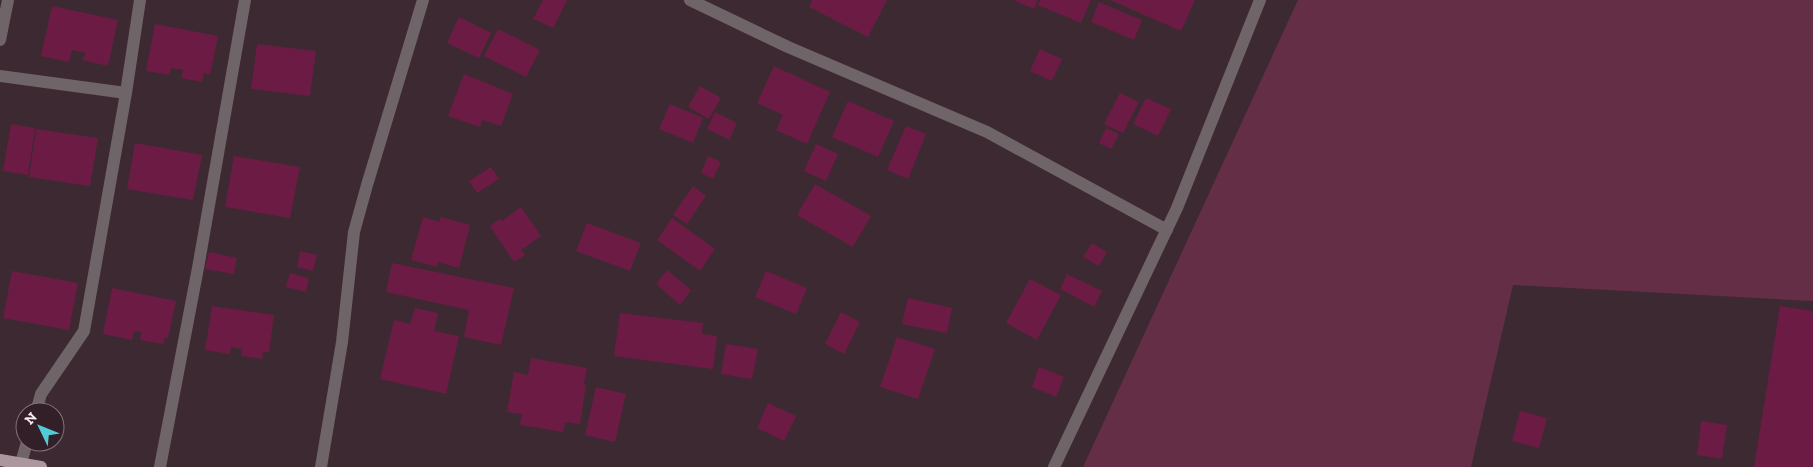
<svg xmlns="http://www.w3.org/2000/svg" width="1813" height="467" font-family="'Zilla Slab',serif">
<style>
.green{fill:#652e47}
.building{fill:#6c1c44}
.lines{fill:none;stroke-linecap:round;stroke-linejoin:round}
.minor{stroke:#6f6468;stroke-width:12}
.major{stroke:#ad979f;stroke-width:12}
</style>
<rect width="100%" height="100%" fill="#3d2931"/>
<path class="green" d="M1298,0H1813V301L1513,285L1471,467H1083Z"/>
<path class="building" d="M543,0H567L553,28L533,19Z
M812,0H887L868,37L809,7Z
M1014,0H1038L1034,9Z
M1040,0H1091L1081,23L1038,5Z
M1110,0H1195L1181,31Z
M1099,2L1142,20L1134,40L1091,22Z
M52,6L118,20L108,66L82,60L86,53L72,50L69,62L41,56Z
M459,17L491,33L479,58L447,43Z
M155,24L218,36L210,75L204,73L202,82L181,78L183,70L171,68L169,75L146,71Z
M498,29L540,50L526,77L484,56Z
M257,44L316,51L310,96L251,89Z
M1040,49L1062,59L1052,81L1030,71Z
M774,66L830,92L807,144L776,130L783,115L757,103Z
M464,74L513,94L501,126L482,120L480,127L448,116Z
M700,86L721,98L709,119L688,107Z
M1120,93L1139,102L1123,133L1104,124Z
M1146,98L1171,109L1158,136L1133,124Z
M848,101L894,121L878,157L832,137Z
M670,104L703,118L693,143L659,129Z
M715,112L737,123L729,140L707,129Z
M11,124L35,128L28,175L3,171Z
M906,126L926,134L908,179L887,170Z
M1106,128L1119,134L1111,149L1099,143Z
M36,129L98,138L90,186L29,177Z
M135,143L202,155L193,200L127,189Z
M816,144L838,154L826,181L804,171Z
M234,156L300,167L290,218L225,207Z
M708,156L721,162L713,179L701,173Z
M491,167L499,179L477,193L469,181Z
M815,184L871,216L853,247L797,215Z
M693,186L706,196L687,224L673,215Z
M521,207L541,236L521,250L525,255L514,262L490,226L500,219L502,221Z
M423,217L439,222L441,217L470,225L459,268L438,262L437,267L411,260Z
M672,218L715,249L700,271L657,240Z
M587,223L641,243L630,271L576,251Z
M1092,243L1107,252L1099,266L1083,257Z
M300,251L317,255L313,271L297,267Z
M209,252L237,258L234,274L205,269Z
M392,263L514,288L501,345L464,337L469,310L386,292Z
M667,270L691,290L680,305L656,284Z
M12,271L78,283L69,330L3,318Z
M766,271L807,288L796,314L755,297Z
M290,273L309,278L306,292L286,287Z
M1067,274L1102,291L1094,307L1060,289Z
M1030,279L1061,295L1037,340L1006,323Z
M112,288L176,301L168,338H165L163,344L140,340L141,332L134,331L132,340L103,334Z
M908,298L952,308L947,333L902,324Z
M212,306L274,315L269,352H263L262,359L242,356V349L231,347L230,354L205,350Z
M1780,306L1813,311V467H1754Z
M415,308L438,313L434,331L459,336L446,394L380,379L394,320L410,324Z
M841,312L860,322L844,354L825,344Z
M620,313L703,323L702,334L717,336L713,369L614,356Z
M897,337L935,349L918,399L880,387Z
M726,344L758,349L752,379L721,374Z
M531,358L587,368L584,384L586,385L580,424L565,422L563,432L520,425L522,414L507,412L514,372L528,375Z
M1039,367L1064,377L1056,397L1032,387Z
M596,387L626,394L615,442L585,435Z
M768,403L796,416L784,441L757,428Z
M1520,411L1547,418L1539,448L1512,441Z
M1701,421L1727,425L1722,459L1697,455Z"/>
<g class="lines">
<path class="minor" d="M690,0L788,47L987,132L1167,230
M0,40L8,0
M0,76L126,93
M36,412L41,394L84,331L126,93L140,0
M21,463L27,442
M160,467L198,268L245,0
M321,467L342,342L354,232L367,185L423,0
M1054,467L1177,208L1260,0"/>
<path class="major" d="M0,460L41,467"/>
</g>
<g transform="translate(40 427) rotate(313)"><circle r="24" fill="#331f27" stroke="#837178"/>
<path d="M0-4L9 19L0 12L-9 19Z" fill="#52cbd7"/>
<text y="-8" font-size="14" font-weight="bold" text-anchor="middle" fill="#faecf1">N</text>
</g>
</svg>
